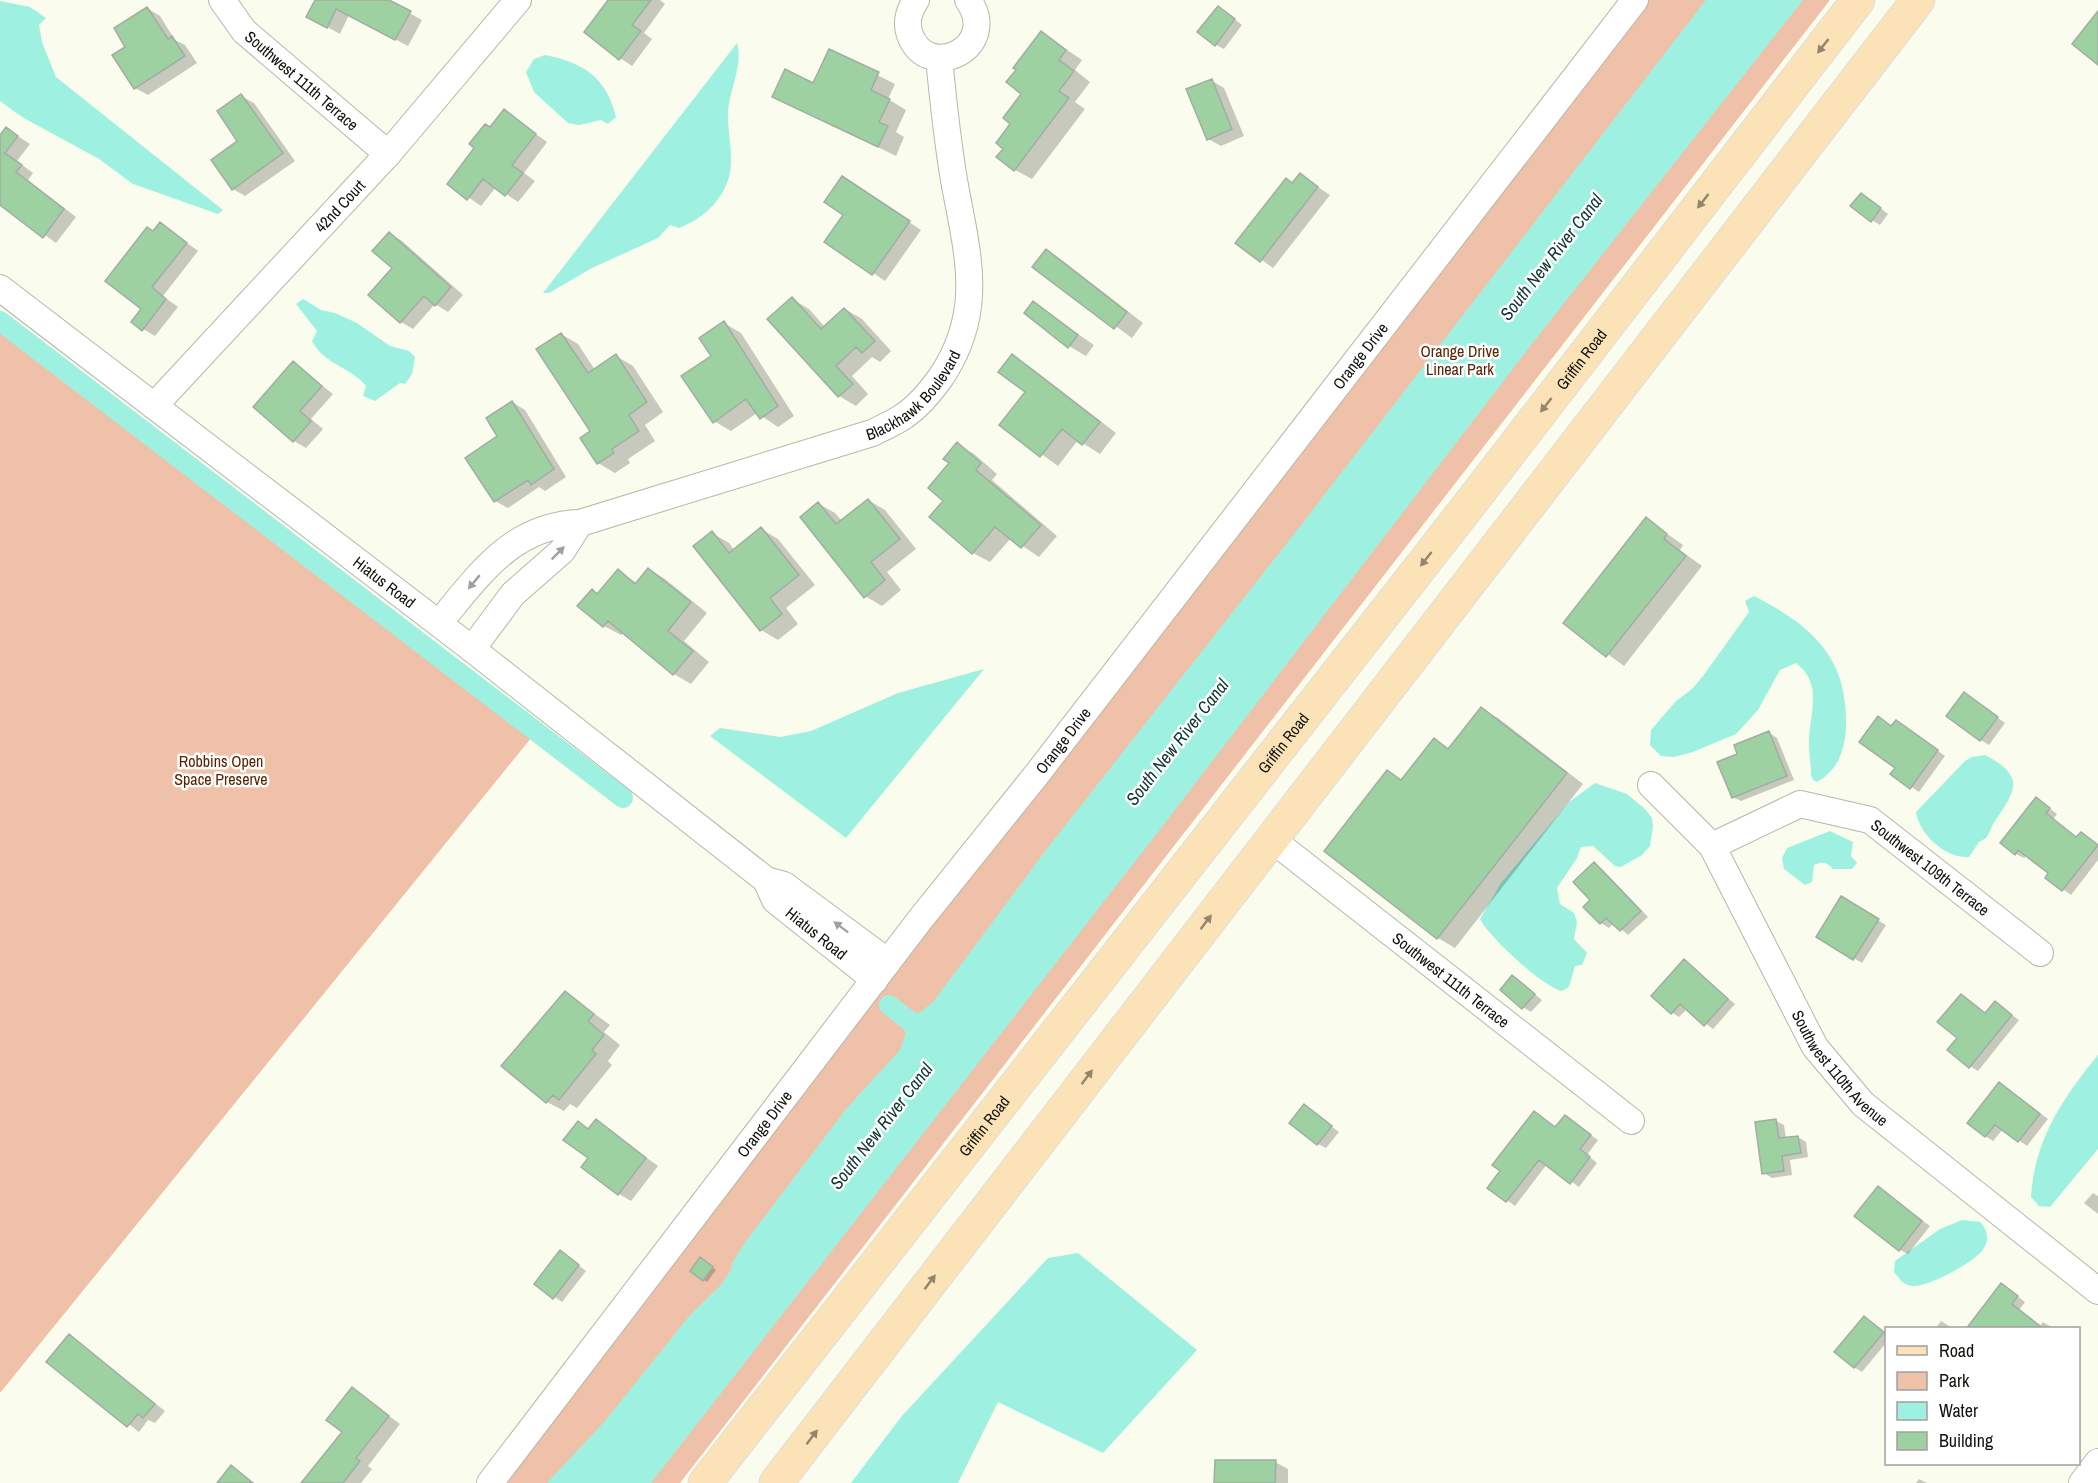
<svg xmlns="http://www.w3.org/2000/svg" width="2098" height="1483" font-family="'Archivo Narrow',sans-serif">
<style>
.green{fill:#f0c1a9}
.water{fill:#9ef1e0}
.shadow{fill:#0003}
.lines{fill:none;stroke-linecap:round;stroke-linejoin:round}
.canal{stroke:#9ef1e0;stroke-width:20}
.building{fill:#9ed1a2;stroke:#a1ada2;stroke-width:1.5}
.minor-casing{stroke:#b5b7a9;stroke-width:28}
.major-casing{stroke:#dededd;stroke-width:35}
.minor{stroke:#fff;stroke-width:26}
.major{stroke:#fbe3b7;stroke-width:33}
.oneway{fill:#92856a}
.oneway2{fill:#a0a09e}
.labels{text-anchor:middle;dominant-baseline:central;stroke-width:5;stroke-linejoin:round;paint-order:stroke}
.street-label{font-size:16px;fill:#11120c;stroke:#fff}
.park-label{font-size:16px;fill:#592300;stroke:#fff}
.water-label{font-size:18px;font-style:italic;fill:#0e362f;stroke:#fff}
</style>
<rect width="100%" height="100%" fill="#fafced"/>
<path class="green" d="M1647,0H1830L680,1483H500Z
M0,325L536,732L0,1393Z"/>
<path class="water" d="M1706,0H1803L1535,340L1158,832L651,1483H547L605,1421L690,1315L720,1286L731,1270L732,1263L746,1241L846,1109L900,1050L905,1035V1026L897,1020L907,1007L918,1014L933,1002L1046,850L1298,529Z
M0,1L30,7L46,18L39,25L42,42L56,77L223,210L218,214L133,184L99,159L22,117L0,101Z
M737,43C743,66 730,88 728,111C727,128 732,146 731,163C730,194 706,218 679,228L670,225L658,238L592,268L549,293H543Z
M545,55C583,62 607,78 616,117L608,124L601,120L579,125L568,123L534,92L526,72L534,59Z
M303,299L321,310L335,313L357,323L390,346L409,351L415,357L412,374L405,384L400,383L375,401L363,396L366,386C351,367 323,364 312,341L317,331L296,304Z
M1754,596C1812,626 1848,657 1846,727C1845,750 1838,770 1817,782L1813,780L1811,775C1811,764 1809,753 1809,742C1809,714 1824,684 1796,663L1780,670L1758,710L1736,734L1693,752L1674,757L1661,756L1650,745L1651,730L1676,701L1692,689L1703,676L1749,612L1745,601Z
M984,669L846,838L710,736L720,728L780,737L811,731L898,693Z
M1985,755C2025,776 2017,789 1995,821C1991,827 1990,832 1986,838L1979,842L1969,857C1946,859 1919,834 1916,812L1965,761L1972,757Z
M1595,783L1627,794L1645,809L1652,818L1653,827L1650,846L1642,855L1621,867L1615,866L1593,846L1581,847L1577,858L1557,888L1560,904L1574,913L1577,922L1574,939L1587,953L1582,965L1575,966L1569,987L1562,991C1543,987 1489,937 1480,919L1501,883L1569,802Z
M1830,831L1853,842L1851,856L1857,863L1852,869H1833C1827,862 1823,861 1814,865L1812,882L1805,885L1784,869L1782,858L1787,848Z
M2098,1055V1149L2050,1207L2039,1206L2031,1197C2035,1139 2062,1099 2098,1055Z
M1962,1220L1980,1222C1988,1230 1990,1241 1982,1251C1972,1263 1927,1288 1912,1286C1903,1285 1899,1278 1894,1272L1895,1261L1940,1229Z
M1078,1253L1197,1350L1103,1453L998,1402L958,1483H851L901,1417L1048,1258Z"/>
<path class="shadow" d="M316,0H386L422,20L408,46L349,15L340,34L320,23Z
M610,0H660L665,4L644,33L652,39L632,66L620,58Z
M147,8L160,16L175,40L185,45L197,63L148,95L135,88L127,47Z
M1226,12L1242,25L1224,49L1216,45Z
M1042,33L1082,60L1075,70L1090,82L1075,102L1085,109L1032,179L1015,170L1005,148Z
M830,51L895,84L888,99L906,110L896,132L904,137L896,156L774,96L814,85Z
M1212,81L1224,88L1244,136L1221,146L1208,139Z
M241,96L254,103L295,161L245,196L233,189Z
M504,111L547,142L524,173L535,181L518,202L496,187L481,206L449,184Z
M7,129L30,144L17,161L33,173L28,180L76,217L56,243L0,203V137Z
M1300,175L1330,195L1273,268L1238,243Z
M855,186L921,230L885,281L826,241L845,215Z
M1869,199L1888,214L1880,225L1872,220Z
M160,223L198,251L163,296L178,307L155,336L143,329V309L154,232Z
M389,233L402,241L463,295L448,312L435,304L413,329L401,322Z
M1046,251L1063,261L1143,323L1132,338L1034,267Z
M792,299L809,309L825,327L845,309L862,319L891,351L880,362L872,357L852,376L868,394L856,406L839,396Z
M1033,303L1094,345L1086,356L1069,346Z
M724,323L741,333L794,416L778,427L757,413L731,431L714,421L713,356Z
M561,334L578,344L595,370L616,356L633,366L663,412L645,425L655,441L628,459L630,463L615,473L598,463L592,432Z
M1012,356L1029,366L1116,433L1100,454L1078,440L1058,466L1001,425L1027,392Z
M293,363L333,394L311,419L323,429L306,448L294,441Z
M512,402L525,410L566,477L545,491L539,487L508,508L495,501L499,436Z
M957,444L974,454L997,474L992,480L1057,536L1039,557L1011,538L990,562L973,553L945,501L951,463Z
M868,500L885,510L916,549L887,572L901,590L882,606L865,596L819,504L835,513L842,521Z
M1646,519L1683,545L1680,550L1702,566L1624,666L1565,623Z
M761,529L778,539L815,585L786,608L798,624L778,640L761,630L712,533L729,543L734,550Z
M649,569L665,579L707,613L684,641L709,662L691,684L674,674L624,632L621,635L604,626L580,605L592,591L599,595L618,571L637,583Z
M1972,699L2005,723L1989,745L1981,740Z
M1481,709L1498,718L1583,784L1455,948L1438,938L1326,850L1388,772L1403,781L1435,740L1450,749Z
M1904,726L1945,756L1919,792L1893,774L1897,768L1892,727Z
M1769,733L1777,738L1794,780L1741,801L1733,797L1739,755Z
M2044,804L2057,814L2053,819L2078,838L2081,834L2098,845V860L2071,895L2047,878L2051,873L2027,855L2024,858L2016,854Z
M1594,864L1602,869L1648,917L1628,935L1614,923L1609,928L1601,923L1592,900Z
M1841,898L1886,925L1862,963L1818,937Z
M1684,961L1735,1004L1713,1029L1687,1009L1679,1017L1671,1012Z
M1513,977L1542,1000L1531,1012L1523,1007Z
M566,993L610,1025L604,1032L620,1045L608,1061L612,1065L577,1108L570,1104L564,1111L547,1102Z
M1961,995L1986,1014L1995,1003L2019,1020L1978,1071L1970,1066L1959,1037Z
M2000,1083L2048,1119L2027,1146L2003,1129L1993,1141L1985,1136Z
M1304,1106L1339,1132L1326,1148L1318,1144Z
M1565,1117L1598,1140L1587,1155L1597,1163L1579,1187L1547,1164L1515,1206L1489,1187L1556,1128Z
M596,1121L658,1166L631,1201L619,1194L590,1158L578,1123L589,1130Z
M1776,1121L1784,1125L1786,1139L1798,1137L1806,1142L1808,1157L1790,1160L1792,1175L1772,1178L1764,1173Z
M1878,1188L1930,1226L1908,1254L1900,1250Z
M2093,1193L2098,1196V1214L2084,1203Z
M568,1257L586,1271L562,1302L536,1284Z
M704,1261L716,1270L707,1282L704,1280Z
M2009,1290L2025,1302L2019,1310L2040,1326L2043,1322L2053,1328H1968Z
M1864,1318L1886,1334V1343L1862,1372L1854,1367Z
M1941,1321L1949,1326L1952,1328H1936Z
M69,1336L165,1411L155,1423L148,1420L139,1432L48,1362Z
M352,1389L400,1424L368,1466L372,1469L361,1483H301L344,1432Z
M1275,1462L1288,1469V1483H1216Z
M1919,1479L1927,1483H1916Z"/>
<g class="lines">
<path class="canal" d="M0,321L623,798
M889,1005L921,1030"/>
</g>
<path class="building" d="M315,0H389L411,11L395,40L336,9L327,28L306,17Z
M608,0H651L632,25L641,31L619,60L584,32Z
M1218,6L1235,19L1215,46L1197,32Z
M147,7L168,39L172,36L185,56L134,89L112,55L125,47L114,28Z
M2098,11V65L2072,44Z
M1041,31L1066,50L1059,60L1074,71L1059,91L1069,98L1014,171L996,157L1003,149L996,143L1010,124L1003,118L1021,94L1006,82L1016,70L1013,68Z
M829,49L879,72L871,90L890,99L879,122L888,126L878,147L772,97L785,69L813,83Z
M1212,79L1232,129L1207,140L1186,89Z
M241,94L283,153L232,190L211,160L237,141L217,111Z
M504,109L536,134L512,165L523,173L505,196L483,179L467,200L447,184L474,148L469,144L485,124L490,127Z
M6,127L18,136L5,153L22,165L16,172L64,209L43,238L0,205V135Z
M1300,173L1318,187L1260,262L1235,243L1286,178L1292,183Z
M842,176L910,221L872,275L824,242L843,215L824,202Z
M1861,193L1881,208L1871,222L1850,206Z
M160,222L187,243L152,287L166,299L142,331L131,322L141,309L105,281L147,227L153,231Z
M389,232L451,287L435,306L424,296L400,323L368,295L392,268L372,251Z
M1046,249L1127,312L1114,329L1032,267Z
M792,297L821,329L844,308L875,341L862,353L856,347L836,366L853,384L838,397L767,319Z
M1033,301L1078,335L1068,348L1024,313Z
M724,321L778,406L760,419L746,399L713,423L681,376L711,356L699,338Z
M561,333L588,373L616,354L647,402L629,415L639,431L612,449L614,453L597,464L580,438L590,431L536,349Z
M1012,354L1100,422L1082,445L1062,429L1040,457L999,425L1025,392L998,372Z
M293,361L322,386L300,411L311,421L293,442L253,407Z
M512,401L554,469L531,485L528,480L494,502L465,458L497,436L486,418Z
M957,442L981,463L976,470L1041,525L1021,548L995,527L972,554L929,517L943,501L928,488L949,463L943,459Z
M868,499L900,539L871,562L885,580L864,598L800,517L818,502L836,524Z
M1646,517L1667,534L1664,539L1686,556L1606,657L1563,623Z
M761,527L799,575L770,598L782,614L760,631L693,546L712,531L729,553Z
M648,568L691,602L668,631L693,651L673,675L608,621L603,627L577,606L592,589L597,594L618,569L635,584Z
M1964,692L1998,717L1980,741L1946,716Z
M1481,707L1567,773L1437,939L1324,851L1387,770L1401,780L1434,738L1448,749Z
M1878,716L1891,726L1896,720L1938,750L1910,789L1890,774L1895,768L1859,742Z
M1769,731L1787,776L1732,798L1717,762L1737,754L1734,745Z
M2036,797L2050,808L2046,813L2076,837L2081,832L2098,845L2062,891L2045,878L2048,873L2018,850L2015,855L2000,843Z
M1594,862L1641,911L1620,931L1606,918L1600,924L1583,907L1590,900L1573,882Z
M1841,896L1879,919L1853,960L1816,937Z
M1684,959L1728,999L1704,1026L1680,1004L1671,1014L1651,996Z
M1512,975L1535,994L1522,1009L1500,990Z
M565,991L594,1014L588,1021L604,1035L592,1050L596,1054L559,1100L553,1095L546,1103L501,1066Z
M1961,994L1985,1013L1995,1001L2012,1015L1969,1068L1947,1050L1957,1038L1937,1022Z
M1999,1082L2040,1114L2018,1142L1995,1125L1985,1137L1967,1123Z
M1304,1104L1332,1126L1317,1145L1289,1123Z
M1534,1111L1555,1127L1565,1115L1591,1135L1580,1149L1590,1157L1570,1184L1539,1160L1506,1202L1487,1188L1500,1171L1492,1165Z
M596,1119L646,1158L618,1195L581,1167L588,1158L563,1140L578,1121L588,1129Z
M1776,1119L1779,1138L1798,1136L1801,1153L1782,1156L1784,1171L1762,1174L1755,1122Z
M1878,1186L1922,1221L1899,1251L1854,1216Z
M560,1250L579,1265L553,1299L534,1284Z
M700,1257L713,1267L703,1281L690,1271Z
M2001,1283L2018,1296L2012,1304L2044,1329H1966Z
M1864,1316L1884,1332L1854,1368L1834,1352Z
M69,1334L155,1404L143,1418L138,1414L127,1427L46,1362Z
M352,1387L389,1416L356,1458L360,1461L343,1483H301L342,1432L326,1420Z
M1215,1460H1276L1275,1483H1214Z
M231,1465L253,1483H217Z"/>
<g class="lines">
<defs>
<g id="minor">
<path id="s1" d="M222,0L244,31L388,154"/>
<path d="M916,0C909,11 905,22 910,35C928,83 1001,47 968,0"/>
<path id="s2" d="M0,288L472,649L766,880L784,885L888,962"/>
<path id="s3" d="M154,406L388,154L518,0"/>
<path id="s4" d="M439,623C479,575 512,525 580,523L872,433C882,428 894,423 904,416C919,406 931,391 941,377C986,310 967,253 954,180C947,139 943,99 939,58"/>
<path d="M472,649L513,594L562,551L580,523"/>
<path id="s5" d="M1651,785L1712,846L1815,1047L1863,1104L2098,1291"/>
<path id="s6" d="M1270,838L1631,1121"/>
<path id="s7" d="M1712,846L1800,804L1870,820L2040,953"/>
<path id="s8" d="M766,880L775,900L875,980"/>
<path id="s9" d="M490,1483L919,921L1037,774L1635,0"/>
<path d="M2082,1483L2098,1462"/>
</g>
<g id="major">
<path id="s10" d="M705,1483L1469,505L1858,0"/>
<path d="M776,1483L1918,0"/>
</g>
</defs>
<use href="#minor" class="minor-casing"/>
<use href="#major" class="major-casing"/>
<use href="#minor" class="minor"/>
<use href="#major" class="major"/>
</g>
<defs><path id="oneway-solid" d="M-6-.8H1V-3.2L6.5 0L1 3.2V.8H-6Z" transform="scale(1.5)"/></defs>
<g class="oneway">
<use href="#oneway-solid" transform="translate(1823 46) rotate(128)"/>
<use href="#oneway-solid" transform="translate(1703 201) rotate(128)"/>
<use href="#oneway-solid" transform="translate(1546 405) rotate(128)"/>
<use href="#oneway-solid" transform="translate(1426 559) rotate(128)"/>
<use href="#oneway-solid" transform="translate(1206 922) rotate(-53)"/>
<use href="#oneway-solid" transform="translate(1087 1077) rotate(-53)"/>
<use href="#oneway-solid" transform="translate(930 1282) rotate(-53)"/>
<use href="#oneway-solid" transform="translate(812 1437) rotate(-53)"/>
</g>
<g class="oneway2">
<use href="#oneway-solid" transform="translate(558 553) rotate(-45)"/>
<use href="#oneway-solid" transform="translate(474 582) rotate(130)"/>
<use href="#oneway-solid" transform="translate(841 927) rotate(-143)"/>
</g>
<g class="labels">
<g class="street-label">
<text stroke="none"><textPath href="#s1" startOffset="114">Southwest 111th Terrace</textPath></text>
<text stroke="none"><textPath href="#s3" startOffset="273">42nd Court</textPath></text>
<text stroke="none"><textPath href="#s9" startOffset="1424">Orange Drive</textPath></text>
<text stroke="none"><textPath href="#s10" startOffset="1425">Griffin Road</textPath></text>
<text stroke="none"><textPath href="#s4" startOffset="542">Blackhawk Boulevard</textPath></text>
<text stroke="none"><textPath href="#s2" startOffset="484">Hiatus Road</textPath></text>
<text stroke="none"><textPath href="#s9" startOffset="938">Orange Drive</textPath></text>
<text stroke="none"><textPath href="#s10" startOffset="939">Griffin Road</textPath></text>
<text stroke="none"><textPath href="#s7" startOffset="246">Southwest 109th Terrace</textPath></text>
<text stroke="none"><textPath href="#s8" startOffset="75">Hiatus Road</textPath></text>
<text stroke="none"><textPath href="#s6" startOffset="230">Southwest 111th Terrace</textPath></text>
<text stroke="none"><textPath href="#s5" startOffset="344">Southwest 110th Avenue</textPath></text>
<text stroke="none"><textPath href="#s9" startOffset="452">Orange Drive</textPath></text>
<text stroke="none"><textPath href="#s10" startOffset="453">Griffin Road</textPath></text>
</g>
<g class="park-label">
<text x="1460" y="351">Orange Drive<tspan x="1460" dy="18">Linear Park</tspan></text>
<text x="221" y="761">Robbins Open<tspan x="221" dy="18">Space Preserve</tspan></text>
</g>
<g class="water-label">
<text transform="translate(1551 257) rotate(-52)">South New River Canal</text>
<text transform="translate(1177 742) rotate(-52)">South New River Canal</text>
<text transform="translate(881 1126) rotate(-52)">South New River Canal</text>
</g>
</g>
<rect x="1885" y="1327" width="195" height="138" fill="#ffffff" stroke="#a0a09e" stroke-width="1.5"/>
<rect x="1897" y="1346" width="30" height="9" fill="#fbe3b7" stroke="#a0a09e" stroke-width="1.5"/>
<text x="1939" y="1357" font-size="18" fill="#11120c">Road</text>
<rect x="1897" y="1372" width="30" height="18" fill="#f0c1a9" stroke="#a0a09e" stroke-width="1.5"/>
<text x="1939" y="1387" font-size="18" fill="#11120c">Park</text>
<rect x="1897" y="1402" width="30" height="18" fill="#9ef1e0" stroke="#a0a09e" stroke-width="1.5"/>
<text x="1939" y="1417" font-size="18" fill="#11120c">Water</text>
<rect x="1897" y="1432" width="30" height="18" fill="#9ed1a2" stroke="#a0a09e" stroke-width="1.5"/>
<text x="1939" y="1447" font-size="18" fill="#11120c">Building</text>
</svg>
